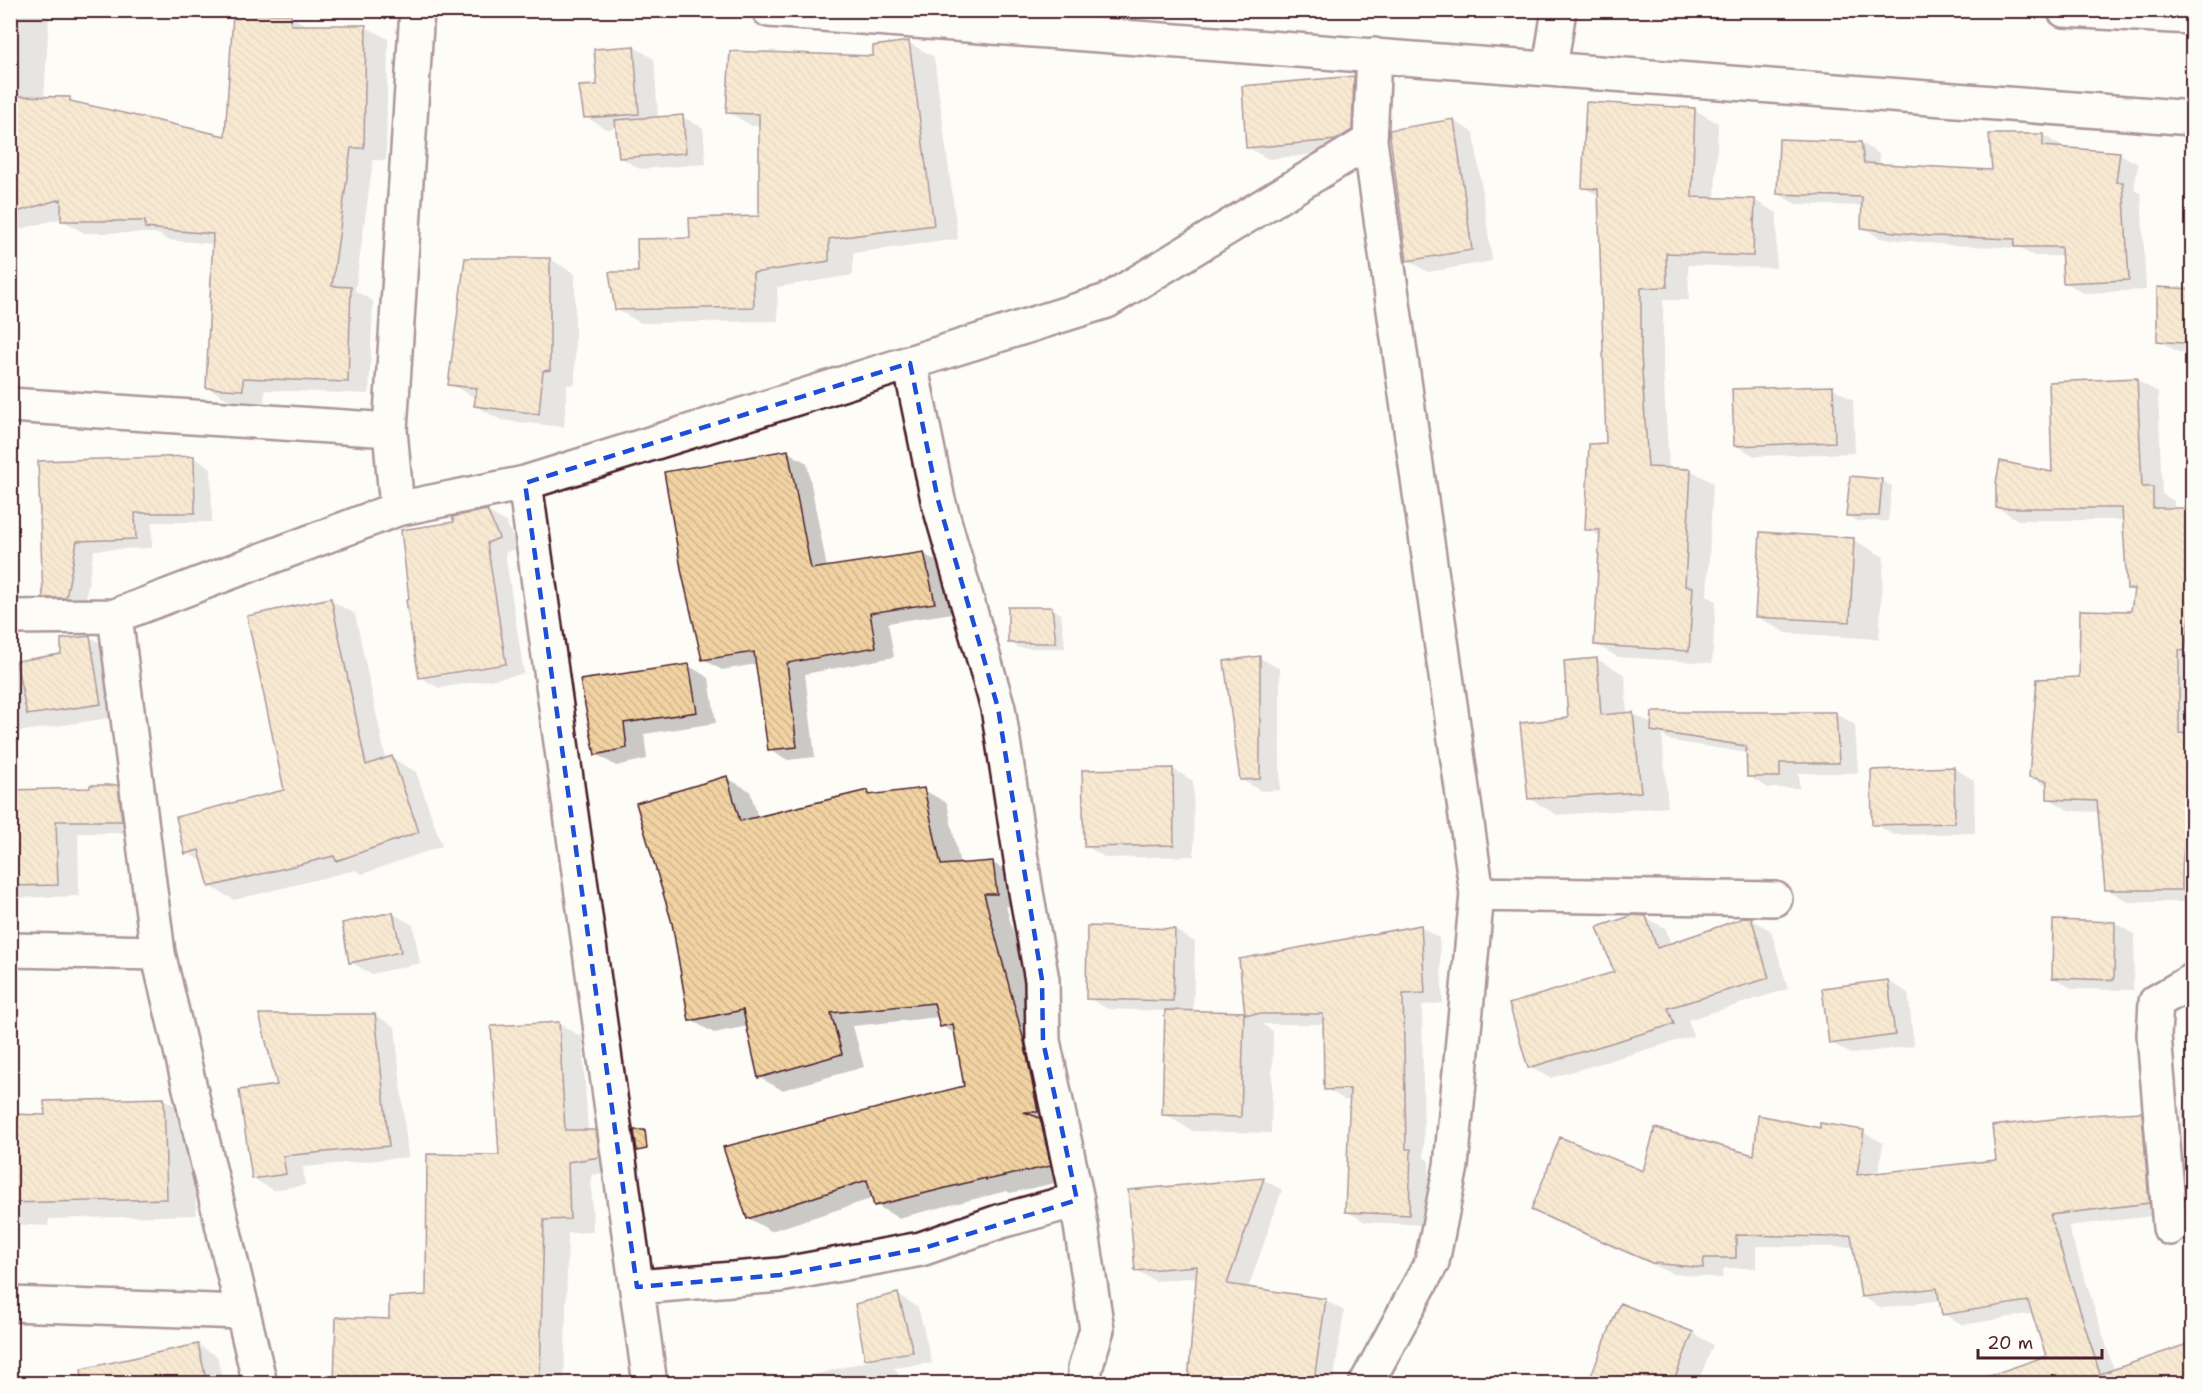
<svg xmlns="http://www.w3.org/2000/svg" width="2203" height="1394" font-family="'Shantell Sans',sans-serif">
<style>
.shadow{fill:#0003}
.building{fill:url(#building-back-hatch);stroke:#4a1f2b;stroke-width:1.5}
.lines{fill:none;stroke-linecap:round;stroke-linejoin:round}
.minor-casing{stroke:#4a1f2b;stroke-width:38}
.highway-casing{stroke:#4a1f2b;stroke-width:38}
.minor{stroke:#fdfcf7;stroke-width:33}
.highway{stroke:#fdfcf7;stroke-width:33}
.marked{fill:none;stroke:#1d4ed8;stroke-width:4.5;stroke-dasharray:12 8;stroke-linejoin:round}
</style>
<defs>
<pattern id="building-back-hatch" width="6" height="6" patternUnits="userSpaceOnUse" patternTransform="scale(1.5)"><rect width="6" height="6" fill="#f1d2a3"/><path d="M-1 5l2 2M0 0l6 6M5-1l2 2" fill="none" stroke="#d0b48c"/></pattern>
</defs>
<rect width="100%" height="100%" fill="#fdfcf7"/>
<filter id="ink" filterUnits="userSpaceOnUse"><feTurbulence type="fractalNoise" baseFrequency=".0167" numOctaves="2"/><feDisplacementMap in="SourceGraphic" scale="12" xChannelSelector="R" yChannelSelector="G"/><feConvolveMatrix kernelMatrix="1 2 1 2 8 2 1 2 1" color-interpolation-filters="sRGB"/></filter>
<g filter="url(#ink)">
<path class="shadow" d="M10,10H37L49,17L44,98L70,99L79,104L226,138L290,16L309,27H366L388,39L386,160H373L355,291L373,301L369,394L265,390L264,402L229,400L207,387L215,244L168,240L156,233H84L62,220V218L21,229L10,223Z
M909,43L934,57L958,239L853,253V275L777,287L778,321L641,323L616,309L639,274L692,239L761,218V126H752L728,112L874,58Z
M634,47L654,59L658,118L683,117L703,128L706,164L640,169L620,157L618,128L606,129L586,117L598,86Z
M1354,78L1374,89L1357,150L1268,159L1247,147Z
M1588,103L1695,110L1718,123L1715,199L1754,200L1777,213L1776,268L1688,265L1689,300H1663V369L1669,469L1690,470L1713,483L1707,596L1716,601L1712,663L1618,657L1595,644L1601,537L1587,529L1608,444L1600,197L1584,187Z
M1454,121L1474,133L1492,261L1428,272L1408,260Z
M2043,135L2061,146V149L2120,154L2138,164L2134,190L2141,194L2146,290L2083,293L2065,282L2063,256H2034L2019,248L1950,245L1880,238L1862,227L1863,206L1796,204L1778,194L1861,143L1879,154L1880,165L1994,172Z
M550,259L575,274V384L567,385L564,427L501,420L476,406L477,399L450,384Z
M2192,291V353L2178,352L2158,340Z
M2136,380L2158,392L2162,494L2174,501V510H2192V902H2128L2107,889L2100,812L2070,811L2048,798V787L2031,776L2081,679L2132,613L2135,592L2129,588L2124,520H2018L1997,507L2054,473Z
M1833,388L1853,400L1855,453L1755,456L1735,445Z
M788,452L807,463L827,568L924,554L943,565L953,613L888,623L894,657L805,674L815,757L788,760L769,750L757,664L722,670L703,659Z
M194,458L211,468L212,522H152V548L94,550L84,607H61L44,597L40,462Z
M1851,478L1882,481L1892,486L1888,521H1857L1847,515Z
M487,511L506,522L517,548L505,553L524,674L439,688L420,677L411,600L456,523Z
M1761,534L1854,540L1884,557L1879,639L1786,633L1756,616Z
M330,600L355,614L386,760L392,758L416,772L442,846L362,874L355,870L234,900L210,886L204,862L187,853L286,791Z
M1051,608L1061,614L1065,648H1019L1010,642Z
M90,637L112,650L122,716L10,733V663L62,655Z
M1260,658L1280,669V790L1261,791L1241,779L1225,662Z
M1597,659L1625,675L1627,714L1633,713L1653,725L1836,713L1855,725L1858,773H1799V788H1768L1749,776L1748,753L1672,741L1662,735L1668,807L1557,815L1529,798L1569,720Z
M689,666L709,678L716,723L644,734L647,759L616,766L596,754L581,681Z
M1954,768L1974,780L1975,833L1894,835L1874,824Z
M1173,769L1193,781L1194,856L1106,858L1086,846Z
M727,778L750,791L758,818L868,792L874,796L924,790L947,803L960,865L993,863L1015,876L1019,906H1006L1047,1055L1073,1179L1010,1193L1007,1191L898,1218L876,1205L874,1198L771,1231L748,1218L966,1087L956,1034L942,1026L939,1017L853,1026L864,1067L782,1090L759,1077L748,1026L714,1033L691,1020Z
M117,786L139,799L144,833H78L79,896L10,898V792L92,789Z
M393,914L413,925L420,963L371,974L351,962Z
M1645,917L1666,929L1671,945L1751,919L1771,931L1788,989L1688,1020L1693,1036L1550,1078L1530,1067L1616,973Z
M2115,923L2135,935L2133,990L2073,989L2053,977Z
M1421,927L1439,938L1443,1003L1422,1005L1424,1158L1429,1161L1428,1225L1365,1222L1346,1211L1351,1100H1345L1326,1089L1325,1024H1262L1273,1031L1271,1133L1193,1131L1164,1114L1166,1011L1108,1009L1088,998L1175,930L1195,942L1193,1012L1244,1013L1247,1015L1241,961Z
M1888,981L1908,993L1914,1046L1851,1054L1831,1043Z
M375,1015L395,1027L408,1157L303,1167L305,1185L273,1190L253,1178L279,1086Z
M558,1023L582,1037L588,1132H595L619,1145L623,1170L591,1175L593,1232L568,1233L564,1384H336L338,1319L391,1321L427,1296L500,1156Z
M164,1099L194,1117L196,1215L49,1219L48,1226L10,1224V1116L46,1117Z
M2192,1109V1157L2184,1152L2181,1110Z
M2141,1113L2161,1125L2168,1214L2068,1226L2114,1370L2192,1343V1384H2033L2027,1364L2047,1356L2034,1313L1963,1325L1943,1314L1941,1300L1882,1308L1862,1297L1854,1247L1756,1246V1268H1724L1722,1278L1674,1274L1553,1221L1533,1209L1644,1173L1756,1157L1822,1130L1863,1132L1883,1143L1878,1174L1998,1161Z
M1264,1180L1282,1190L1248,1289L1325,1300L1344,1311L1333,1384H1290L1210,1372L1198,1277L1155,1281L1136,1270L1130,1191Z
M898,1295L918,1307L932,1363L893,1368L897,1371L900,1384H796L795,1380L871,1360L867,1358Z
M1621,1305L1693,1333L1713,1345L1697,1384H1589Z
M198,1345L217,1356L223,1384H97L95,1367Z"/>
<path class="building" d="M233,14H291V25H366L364,148H351L332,286L351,287L348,382L243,378V390L206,388L213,234L145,228V221H61V199L10,214V96L70,97V101L225,136Z
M909,41L934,225L829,239V261L753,273L754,307L615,310L609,272H638L637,239L690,238L689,218L759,216V114L726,113L730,51L873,56V46Z
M634,46L639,114L584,118L579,86L597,85L594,49Z
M1354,76L1352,130L1336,140L1246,148L1242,86Z
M1586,102L1695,108L1692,197L1755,199L1753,256L1666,253L1667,287L1641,288V355L1648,467L1691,469L1685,586L1693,587L1689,651L1594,645L1600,530H1585L1589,444L1606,443L1598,189L1582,188Z
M683,115L686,153L619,158L615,120Z
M1454,119L1472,250L1407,261L1389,130Z
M1989,134H2043V146L2120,152L2116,182H2123L2129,280L2063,283L2061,247H2014L2015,239L1930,236L1861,228L1862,197L1777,194L1779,139L1861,142L1864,163L1992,170Z
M465,258H550V370L543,371L539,414L474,406L477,388L448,385Z
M2157,287L2193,289V344L2157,341Z
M2137,378L2142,487H2153V508H2193V597L2185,651L2179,650V733L2193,734V773L2182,865V890H2105L2097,801L2047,799V781L2029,777L2037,679L2079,677L2080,610L2131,611L2134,589H2127L2122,508H1996V483L2000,461L2052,472L2049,382Z
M1833,386L1835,442L1734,446L1732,389Z
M788,450L811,569L924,552L935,603L870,613L876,647L787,663L797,747L768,750L754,652L702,660L682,574L664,472Z
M194,456L195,513H135L136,539L77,541L66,598H43L38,461Z
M1850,476L1882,479L1879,516H1846Z
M487,510L499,538L487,543L506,664L419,678L406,600L409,599L401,530L454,522L452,517Z
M1760,532L1854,538L1850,622L1755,617Z
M331,598L366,765L392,756L419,832L336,861L334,856L209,887L199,850L185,854L176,817L284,790L247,616Z
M1008,607H1052L1056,643H1008Z
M90,636L101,704L27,715L16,661L61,654V639Z
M1260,656V779L1240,780L1224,661Z
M1597,658L1601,715L1633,712L1641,792L1528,799L1520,723L1568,718L1564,661Z
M689,664L697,712L624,723L627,748L595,755L580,680Z
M1652,712H1836L1839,763H1780V777H1747L1746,746L1651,731Z
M1954,767L1955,823L1872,825L1871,770Z
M1173,768L1174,845L1084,847L1082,770Z
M727,776L740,821L868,790L869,795L924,788L941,865L993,861L997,894H984L1024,1041L1038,1112H1024L1040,1118L1051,1166L986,1180V1178L874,1206L867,1180L747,1219L723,1147L964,1086L953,1024L940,1027L934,1003L831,1013L842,1054L758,1078L743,1010L689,1021L672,923L636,803Z
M90,785H118L122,821H56L58,885L10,886V790L90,788Z
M393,912L401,952L349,963L342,923Z
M1634,915L1646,916L1657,948L1746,917H1751L1769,978L1668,1008L1674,1024L1528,1068L1509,1004L1614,972L1597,927Z
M2053,920L2115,922L2114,980L2052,978Z
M1421,925L1425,993L1403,994L1406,1149H1411L1409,1215L1345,1212L1350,1089L1324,1090L1323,1014H1245L1239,959Z
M1087,926L1175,929L1173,1001L1086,999Z
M1888,980L1895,1035L1829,1044L1822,988Z
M1165,1010L1244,1012L1241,1117L1162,1115Z
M259,1014H375L389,1146L283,1156L286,1174L252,1179L239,1090L277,1085Z
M559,1022L565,1130H596L600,1157L568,1162L570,1219L544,1220L540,1379L425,1377V1383H334L336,1317L389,1319V1297L426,1295L427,1154L499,1155L491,1026Z
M164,1098L167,1199L10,1203V1114L45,1115L44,1101Z
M2142,1112L2149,1203L2050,1215L2100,1374L2193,1342V1383H1981L1980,1379L2046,1356L2028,1301L1942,1315L1937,1288L1861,1297L1851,1235L1829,1237L1736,1235V1258H1704L1703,1268L1652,1263L1531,1210L1560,1137L1643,1171L1655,1128L1754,1155L1758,1115L1820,1128V1123L1864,1130L1857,1175L1996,1160L1992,1126L2087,1115Z
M634,1130H645L647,1149L637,1151Z
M1264,1178L1227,1284L1326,1299L1314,1380L1296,1377L1295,1383H1188L1197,1266L1135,1271L1128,1190Z
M898,1293L913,1352L865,1359L855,1304Z
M1620,1303L1693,1332L1673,1383H1588Z
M198,1344L207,1383H83L81,1369Z"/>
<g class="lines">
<defs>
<path id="minor" d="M769,10L2192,118
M1550,68L1559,10
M910,363L938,500L998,708L1026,892L1042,980L1043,1041L1077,1200L1097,1329L1085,1369V1384
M10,405L390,430
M525,483L650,1384
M397,509L390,430L417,10
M115,616L158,953L260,1384
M10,617L115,616L397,509L525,483L1107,301L1370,141L1374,55
M1477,894L1775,899
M10,950L158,953
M2170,1228L2154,1035L2156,1002L2192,981
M637,1287L780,1275L921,1249L1001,1221L1077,1200
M10,1304L243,1312
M1366,1384L1432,1262L1451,1166L1477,894L1370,141"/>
<path id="highway" d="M2064,10L2192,17"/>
</defs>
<use href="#minor" class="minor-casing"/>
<use href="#highway" class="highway-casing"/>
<use href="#minor" class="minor"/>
<use href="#highway" class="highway"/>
</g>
</g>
<path d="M0 0H2203V1394H0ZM910,363L938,500L998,708L1042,980L1043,1041L1077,1200L921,1249L780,1275L637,1287L525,483Z" fill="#fdfcf7" fill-opacity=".55" fill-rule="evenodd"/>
<path class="marked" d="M910,363L938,500L998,708L1042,980L1043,1041L1077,1200L921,1249L780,1275L637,1287L525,483Z"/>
<rect width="2203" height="1394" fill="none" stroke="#fdfcf7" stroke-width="36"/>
<rect x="18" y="18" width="2167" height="1358" fill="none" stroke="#4a1f2b" stroke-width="2" filter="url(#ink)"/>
<path d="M1978 1349v9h124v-9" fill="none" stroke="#4a1f2b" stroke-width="3"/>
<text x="1987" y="1349" font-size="18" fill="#4a1f2b" stroke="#fdfcf7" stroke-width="4.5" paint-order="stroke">20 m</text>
</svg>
